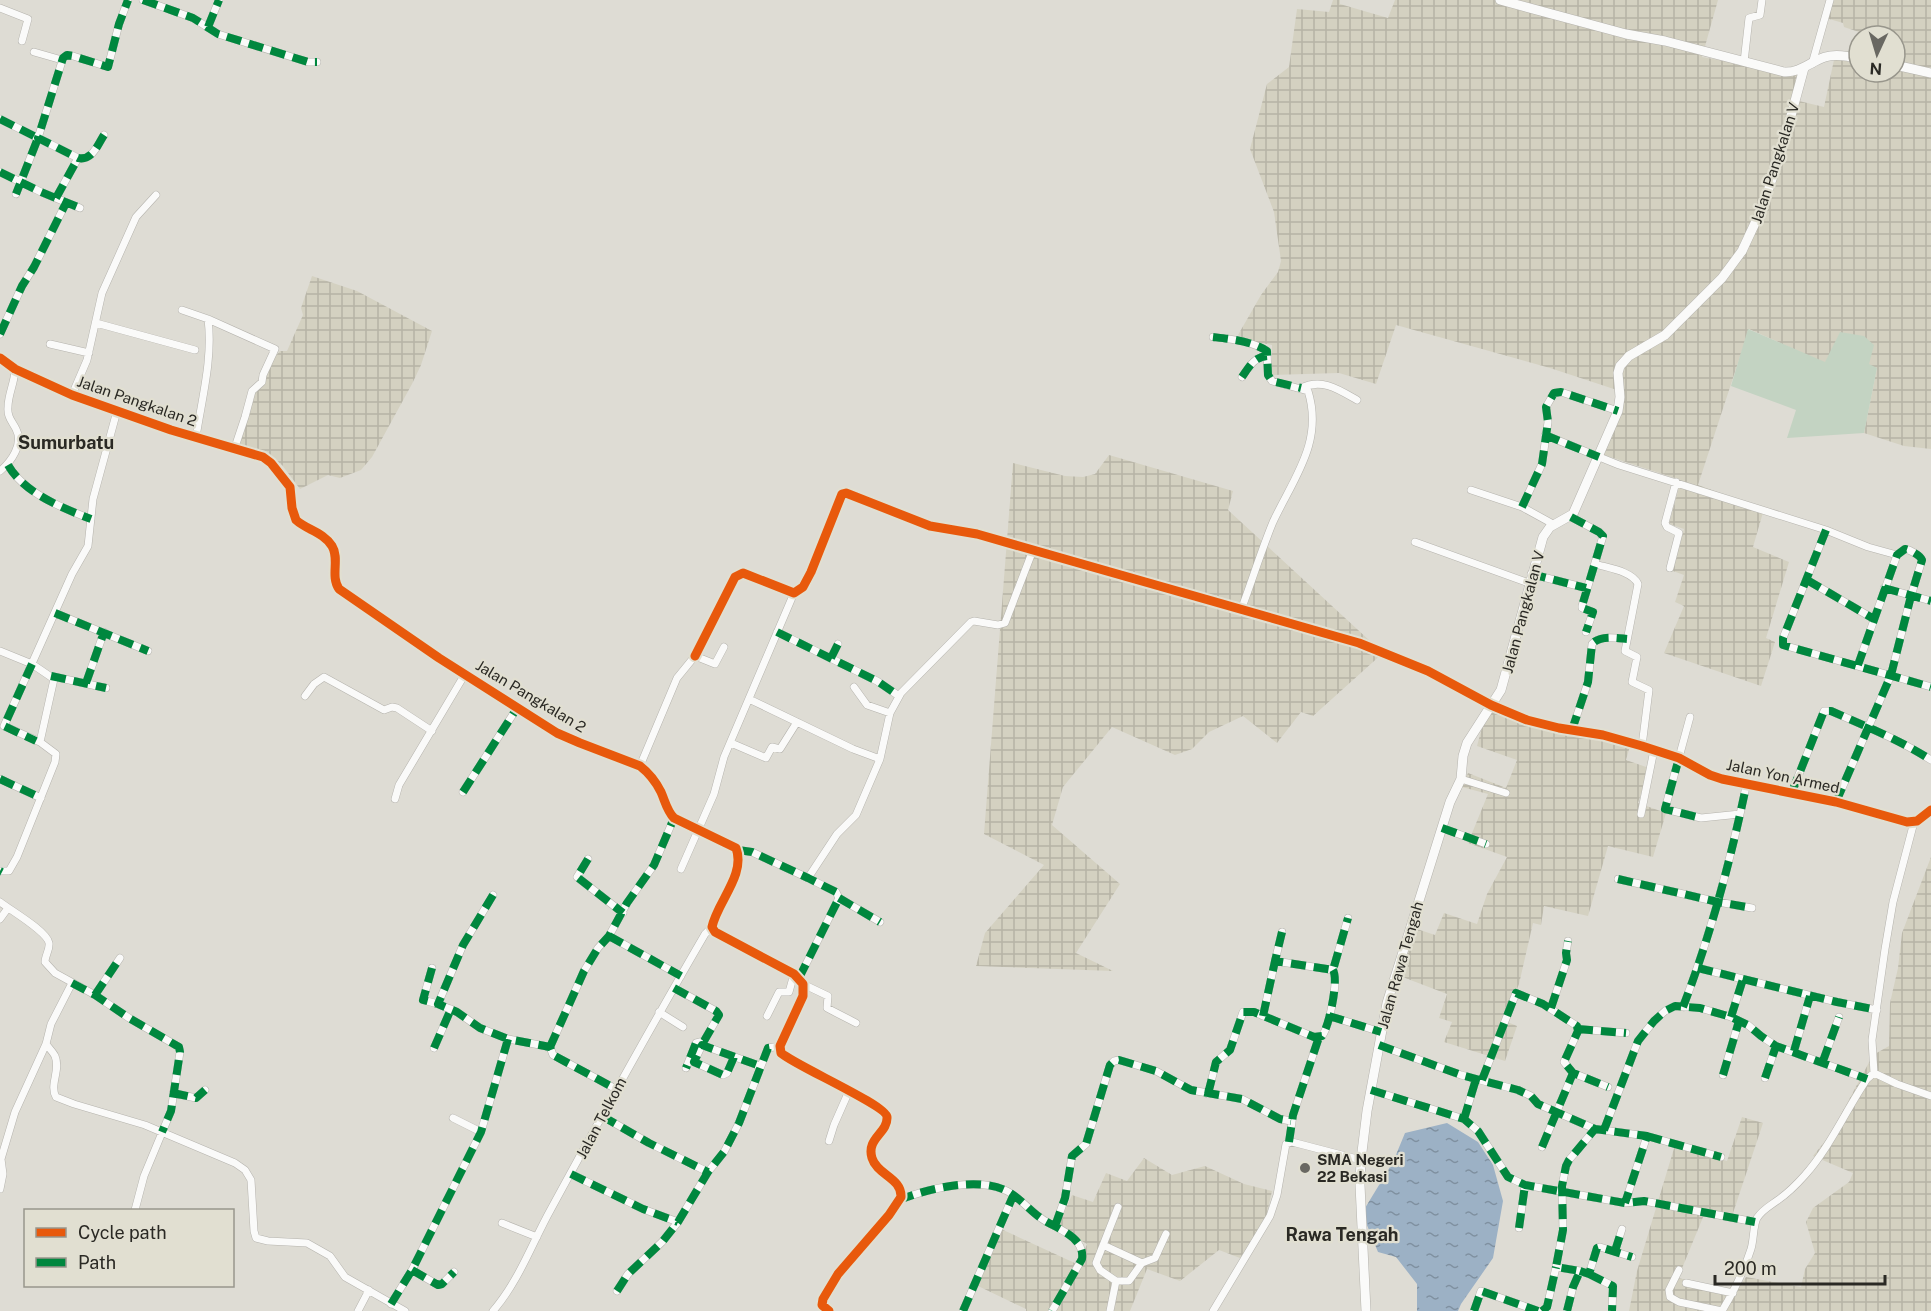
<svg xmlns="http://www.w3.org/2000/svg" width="1931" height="1311" font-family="'Public Sans',sans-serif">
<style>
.industrial{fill:url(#industrial-grid)}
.green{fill:#c3d3c2}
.water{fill:url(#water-ripples)}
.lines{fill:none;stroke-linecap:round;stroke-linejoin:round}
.street-casing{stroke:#b5b3ad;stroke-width:8}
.secondary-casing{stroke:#b5b3ad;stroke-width:10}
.street{stroke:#fafaf9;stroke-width:7}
.secondary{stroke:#fafaf9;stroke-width:9}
.quiet{stroke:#00873e;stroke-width:8;stroke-dasharray:15 8;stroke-linecap:butt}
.cycleway-casing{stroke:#e1dfd1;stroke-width:13}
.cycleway{stroke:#e8590c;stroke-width:9}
.poi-dot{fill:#696862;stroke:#e1dfd1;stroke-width:2}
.labels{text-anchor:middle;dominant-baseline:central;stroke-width:4.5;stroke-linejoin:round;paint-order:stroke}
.street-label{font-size:15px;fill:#2a2924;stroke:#e1dfd1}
.poi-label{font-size:15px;font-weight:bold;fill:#2a2924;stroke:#e1dfd1;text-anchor:start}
.quarter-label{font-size:18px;font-weight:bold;fill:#2a2924;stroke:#e1dfd1}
</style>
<defs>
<pattern id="industrial-grid" width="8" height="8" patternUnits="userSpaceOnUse" patternTransform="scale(1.5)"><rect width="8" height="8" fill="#d4d1c1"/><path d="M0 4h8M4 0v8" fill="none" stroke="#b6b3a6"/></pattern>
<pattern id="water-ripples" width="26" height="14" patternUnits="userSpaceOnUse" patternTransform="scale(1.5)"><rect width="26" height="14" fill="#9cb1c5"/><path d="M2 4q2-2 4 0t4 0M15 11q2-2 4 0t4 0" fill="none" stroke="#7f90a0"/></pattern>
</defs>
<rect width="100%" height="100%" fill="#dedcd4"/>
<path class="industrial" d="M1333,0H1340V4L1388,18L1395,0H1718L1702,57L1775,70L1786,77L1807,72L1799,101L1824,107L1835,55L1850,63L1859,64V72H1895V36H1871L1844,27L1843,23L1826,18L1832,0H1931V449L1904,446L1864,433L1877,368L1825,363L1749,329L1698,485L1764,509L1753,547L1789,562L1766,638L1775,642L1761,686L1664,653L1684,606L1675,602L1684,575L1673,571L1684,529L1669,524L1681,480L1604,455L1623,392L1550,368L1396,325L1376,384L1339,373L1272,375V345L1246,340L1238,335L1261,295L1278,272L1281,261L1274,212L1250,149L1267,84L1289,67L1297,9L1329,12Z
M312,276L357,291L432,331L421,365L412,384L372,457L361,470L340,478L328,475L300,489L282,465L268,456L237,443L254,391L273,359L280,351H287L303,315L301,308Z
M1109,455L1233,491L1228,510L1383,653L1313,716L1301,712L1277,743L1243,716L1209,732L1192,749L1175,755L1112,727L1063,787L1052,825L1120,884L1076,953L1113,971L976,966L985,933L1044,865L984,834L1013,463L1065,476L1083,477L1095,474Z
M1487,709L1542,729L1593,736L1630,746L1626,760L1649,768L1638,803L1666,813L1653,857L1608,846L1588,916L1544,906L1541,925L1533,923L1519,984L1505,1021L1517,1026L1505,1061L1444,1042L1452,1022L1439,1018L1447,994L1400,976L1414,928L1435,935L1444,913L1477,924L1487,894L1507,857L1468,843L1488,794L1462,787L1468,773L1506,788L1517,760L1477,746Z
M1931,857V1311H1629L1637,1271L1675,1145L1727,1161L1742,1117L1763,1123L1733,1213L1706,1210L1678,1278L1737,1291L1746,1277L1801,1287L1805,1269L1815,1253L1806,1222L1813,1208L1849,1182L1853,1173L1813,1156L1830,1135L1873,1055L1889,1046L1890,1003L1898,968L1902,933Z
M1144,1158L1172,1175L1205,1166L1244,1184L1272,1191L1265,1222L1240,1258L1219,1250L1180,1281L1147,1269L1130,1311H1026V1309L976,1285L1001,1229L1079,1265L1087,1244L1057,1227L1072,1195L1093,1202L1106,1173L1127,1181Z"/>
<path class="green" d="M1748,329L1825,362L1840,332L1864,336L1874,345L1869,364L1877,368L1864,433L1787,438L1796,410L1731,386Z"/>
<path class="water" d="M1447,1123L1478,1142L1493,1165L1503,1201L1493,1258L1461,1304L1458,1311H1417V1284L1396,1257L1378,1252L1362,1213L1393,1162L1405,1133Z"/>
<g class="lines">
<defs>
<path id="street" d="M143,0L193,18L218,34L308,62H317
M0,8L28,19L22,41
M208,27L219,0
M34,52L62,60
M1744,62L1749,18L1760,15L1762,0
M1812,64L1830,0
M0,119L38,138L16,194
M104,135C97,146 92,161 78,158L38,138L63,58L67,55L73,56L108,67L119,24L128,0
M0,172L41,192L80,208
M56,198L78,158
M182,310L208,319L275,349L263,375L262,382L252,391L245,417L235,447
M96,323L195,350
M0,334L22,286L34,267L66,203
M1213,337C1230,339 1252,341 1267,351L1268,375L1272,381L1308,391C1324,442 1293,479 1273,522C1261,551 1252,581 1241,610
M50,344L89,353
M1242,377C1249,367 1254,357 1267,356
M1301,388C1322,378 1338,389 1357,400
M72,395L87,360L102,293L136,217L156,195
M1545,435L1619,465L1826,530L1868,547L1897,555
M196,437C202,398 213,358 208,319
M8,465C24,493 62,508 91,519
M0,471C11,462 24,444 16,429C12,421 7,417 8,407C8,394 15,382 15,369
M1471,490L1522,507L1553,524
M1522,507L1542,464L1548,422L1546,407L1554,393L1561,392L1618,411
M1571,517L1599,532L1603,536L1582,606V608L1593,612L1586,632
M1826,530L1783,638V645L1931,687
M1415,542L1529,583
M1595,564C1608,568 1632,571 1638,584L1625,651L1637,657L1632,682L1649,690L1642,746
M1670,568L1679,533L1667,527L1665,523L1676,482
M1531,574L1586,588
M1807,580L1874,619
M1884,588L1931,601
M55,613L148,651
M777,632L877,681L896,694
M0,651L32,664L54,679L40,742L4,726L72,574L88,546L93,499L117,411
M695,656L735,577L743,573L794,593L803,587L811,572L842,494L846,493L930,526L977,534L1359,643L1428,671L1491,705L1527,720L1559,728L1603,735L1642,746L1679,758L1710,775L1722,779L1836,802L1907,822L1917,821L1931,810
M831,658L838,644
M51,676L106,688
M86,683L104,632
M854,687L867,705L890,713
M305,696L314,684L324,677L384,710L392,707L397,708L432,731
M749,699L853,749L880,759
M1690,717L1665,809L1701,818L1740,814
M1572,730L1588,682L1592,644C1600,635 1616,638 1627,639
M731,743L766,758L772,747L780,749L797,722
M640,766L677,678L695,656L715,664L724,647
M0,779L41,798
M1461,779L1506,793
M463,792L517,708
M1792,792L1824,711H1831C1865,726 1900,740 1931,760
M395,799L399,785L465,674
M1836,802L1891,675L1911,596L1922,560C1920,555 1910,550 1905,549L1897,555L1858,665
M1641,814L1654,750
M1442,828L1486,844
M738,850L752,852L808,878L836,892L839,898
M588,859L577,877L623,913
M681,869L714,794L724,757L794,593
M0,871H9L17,857L55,762L56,754L40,742
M808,878L837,834L856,815L880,759L890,713L901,693L971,622L974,621L998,625L1005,623L1033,550
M1618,879L1718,902L1752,908
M493,895L463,945L438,1004L457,1012L480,1028L508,1039
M839,898L880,922
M0,902C10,910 47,931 49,943C50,949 45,956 45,962L55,973L95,995L129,1018L179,1047L180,1052L171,1111L144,1176L135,1210
M0,919L8,908
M1282,932L1275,961L1333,970L1348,918
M609,936L681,976
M432,968L423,1000L438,1004
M1698,968L1837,1002L1877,1010
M799,978L839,898
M803,987L807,986L828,996L827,1008L856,1023
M674,988L716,1011L719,1015L704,1041L696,1043L686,1068
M95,995L120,958
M1683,1007C1711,934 1731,859 1747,782
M1551,1008L1567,960L1566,953L1568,941
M659,1012L683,1027
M767,1016L779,992H789L794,974
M1263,1016L1275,961
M1329,1016L1381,1032
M1731,1017L1743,979
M1578,1029L1626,1033
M46,1044C48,1047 53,1052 55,1056C61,1070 49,1085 56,1097L74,1104L145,1125L235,1163L245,1170L251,1180L254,1231L256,1238L268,1241L307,1243L330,1256L345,1277L405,1311
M1379,1045L1461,1075L1518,1090L1531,1096L1538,1104L1595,1129L1647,1136L1625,1203
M550,1047L584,971L598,948L609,936L627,903L654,865L674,818
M434,1048L451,1009
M1794,1051L1810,996
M734,1057L727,1073L723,1075L694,1062L702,1045L760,1066
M1823,1061L1839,1017
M1874,1073L1872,1040L1885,949L1893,902L1914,822
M1723,1075L1739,1021
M1765,1078L1776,1046
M1482,1080L1516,993L1543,1004L1577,1026L1578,1031L1564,1062L1573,1073L1608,1087
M1371,1090L1464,1119L1478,1131L1508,1177L1525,1185L1625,1203L1644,1201L1755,1222
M173,1093L196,1098L205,1090
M1208,1094L1216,1062L1230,1050L1243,1012H1254L1314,1037L1322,1036C1329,1027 1339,980 1333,970
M602,1116L649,1143L708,1172
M453,1118L481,1132
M1464,1119L1476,1079
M1604,1130L1638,1041L1654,1021L1665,1011L1675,1006L1700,1008L1731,1017L1748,1025L1761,1036L1776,1046L1867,1079
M1647,1136L1721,1157
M829,1141L834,1125L849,1091
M1289,1142L1293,1115L1319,1037
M1542,1147L1573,1073
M571,1174L643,1209L678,1222
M0,1189L3,1174L1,1159L15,1112L46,1044L51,1024L72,983
M899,1200C927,1189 978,1176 1007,1191C1022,1199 1032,1214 1047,1222C1061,1230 1085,1239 1082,1259L1052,1311
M502,1223L537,1237
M1055,1226L1065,1198L1072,1156L1086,1144L1110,1065L1114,1061L1119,1060L1156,1071L1191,1090L1242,1099L1280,1119L1291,1121
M1519,1228L1525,1185
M1103,1245L1142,1263
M1615,1251L1622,1229
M412,1270L438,1285L442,1284L454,1272
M1679,1270L1669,1290L1670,1297L1679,1302L1722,1311
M1580,1271L1589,1274L1597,1248L1600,1247L1632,1257
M1589,1274L1613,1286L1612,1311
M1116,1281H1129L1142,1263L1155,1258L1166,1234
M1686,1283L1733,1293
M617,1291L628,1274L662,1242L678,1222L708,1172L724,1152L739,1123L768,1048L780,1046
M391,1304L412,1270L481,1132L508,1039L550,1047L553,1055L616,1089
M358,1311L369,1290
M493,1311C519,1281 532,1243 551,1209C601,1117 652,1025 705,934L712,927
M963,1311L1013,1196
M1110,1311L1116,1281L1100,1270L1096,1263L1118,1207
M1213,1311L1270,1216L1277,1195L1286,1144L1292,1142L1361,1160
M1474,1311L1481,1291L1538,1311
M1542,1311L1547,1307L1556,1267
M1567,1311L1573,1287L1580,1271L1556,1267L1563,1230L1562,1186L1566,1166L1569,1160L1595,1129
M1722,1311C1734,1291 1744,1271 1751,1249C1754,1239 1753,1226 1757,1218C1763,1209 1770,1206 1778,1200C1788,1193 1797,1184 1805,1175C1830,1147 1846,1110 1867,1079L1874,1073L1897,1084L1931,1096"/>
<path id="secondary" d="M1500,0L1626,34L1665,41L1784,72C1800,73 1810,62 1825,57C1836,54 1848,56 1859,59
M1895,65L1931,73
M0,358L15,369L72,395L171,430L263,457L271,463L290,487L292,508L296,520C307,530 323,532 332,546C340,559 330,576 339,589L439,658L557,733L580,743L640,766C649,773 656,782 661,792C665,801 667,811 674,818L736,848C746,875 717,902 712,927L715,932L794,974L803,984V996L780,1046L781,1053C796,1066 886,1105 887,1117C888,1133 866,1138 872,1158C877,1175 902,1178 901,1197L889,1215L838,1274L823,1299L822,1305L829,1311
M1366,1311L1360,1185L1361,1160L1367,1111L1387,1003L1450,802L1461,779L1463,756L1467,743L1501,690L1543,537L1550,527L1573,514L1618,411L1620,397L1618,373L1620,366L1629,356L1665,335L1722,278L1742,251L1763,206L1782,149L1804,68"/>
</defs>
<use href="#street" class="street-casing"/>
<use href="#secondary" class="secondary-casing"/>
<use href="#street" class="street"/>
<use href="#secondary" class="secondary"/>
<path class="quiet" d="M143,0L193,18L218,34L308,62H317
M208,27L219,0
M0,119L38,138L16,194
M104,135C97,146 92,161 78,158L38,138L63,58L67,55L73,56L108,67L119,24L128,0
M0,172L41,192L80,208
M56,198L78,158
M0,334L22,286L34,267L66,203
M1213,337C1230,339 1252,341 1267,351L1268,375L1272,381L1301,388
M1242,377C1249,367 1254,357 1267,356
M1545,435L1599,457
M8,465C24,493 62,508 91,519
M1522,507L1542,464L1548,422L1546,407L1554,393L1561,392L1618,411
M1571,517L1599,532L1603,536L1582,606V608L1593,612L1586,632
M1826,530L1783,638V645L1931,687
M1531,574L1586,588
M1807,580L1874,619
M1884,588L1931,601
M55,613L148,651
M777,632L877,681L896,694
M831,658L838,644
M32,664L4,726L36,741
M51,676L106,688
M86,683L104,632
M1572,730L1588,682L1592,644C1600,635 1616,638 1627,639
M1679,758L1665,809L1701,818
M0,779L41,798
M463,792L517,708
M1792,792L1824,711H1831C1865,726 1900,740 1931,760
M1836,802L1891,675L1911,596L1922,560C1920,555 1910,550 1905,549L1897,555L1858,665
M1442,828L1486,844
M738,850L752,852L808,878L836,892L839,898
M588,859L577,877L623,913
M0,871L2,872
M1618,879L1718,902L1752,908
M493,895L463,945L438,1004L457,1012L480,1028L508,1039
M839,898L880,922
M1282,932L1275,961L1333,970L1348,918
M609,936L681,976
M432,968L423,1000L438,1004
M1698,968L1837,1002L1877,1010
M799,978L839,898
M72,983L95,995L129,1018L179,1047L180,1052L171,1111L162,1132
M674,988L716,1011L719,1015L704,1041L696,1043L686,1068
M95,995L120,958
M1683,1007C1711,934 1731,859 1747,782
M1551,1008L1567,960L1566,953L1568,941
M1263,1016L1275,961
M1329,1016L1381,1032
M1731,1017L1743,979
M1578,1029L1626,1033
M1379,1045L1461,1075L1518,1090L1531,1096L1538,1104L1595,1129L1647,1136L1625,1203
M550,1047L584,971L598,948L609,936L627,903L654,865L674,818
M434,1048L451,1009
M1794,1051L1810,996
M734,1057L727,1073L723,1075L694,1062L702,1045L760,1066
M1823,1061L1839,1017
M1723,1075L1739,1021
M1765,1078L1776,1046
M1482,1080L1516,993L1543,1004L1577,1026L1578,1031L1564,1062L1573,1073L1608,1087
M1371,1090L1464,1119L1478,1131L1508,1177L1525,1185L1625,1203L1644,1201L1755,1222
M173,1093L196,1098L205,1090
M1208,1094L1216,1062L1230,1050L1243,1012H1254L1314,1037L1322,1036C1329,1027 1339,980 1333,970
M602,1116L649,1143L708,1172
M1464,1119L1476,1079
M1604,1130L1638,1041L1654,1021L1665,1011L1675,1006L1700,1008L1731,1017L1748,1025L1761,1036L1776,1046L1867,1079
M1647,1136L1721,1157
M1289,1142L1293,1115L1319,1037
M1542,1147L1573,1073
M571,1174L643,1209L678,1222
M899,1200C927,1189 978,1176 1007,1191C1022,1199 1032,1214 1047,1222C1061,1230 1085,1239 1082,1259L1052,1311
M1055,1226L1065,1198L1072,1156L1086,1144L1110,1065L1114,1061L1119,1060L1156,1071L1191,1090L1242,1099L1280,1119L1291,1121
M1519,1228L1525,1185
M1615,1251L1622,1229
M412,1270L438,1285L442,1284L454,1272
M1580,1271L1589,1274L1597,1248L1600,1247L1632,1257
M1589,1274L1613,1286L1612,1311
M617,1291L628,1274L662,1242L678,1222L708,1172L724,1152L739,1123L768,1048L780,1046
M391,1304L412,1270L481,1132L508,1039L550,1047L553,1055L616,1089
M963,1311L1013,1196
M1474,1311L1481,1291L1538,1311
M1542,1311L1547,1307L1556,1267
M1567,1311L1573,1287L1580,1271L1556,1267L1563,1230L1562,1186L1566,1166L1569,1160L1595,1129"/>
<defs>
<path id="cycleway" d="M0,358L15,369L72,395L171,430L263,457L271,463L290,487L292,508L296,520C307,530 323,532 332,546C340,559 330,576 339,589L439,658L557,733L580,743L640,766C649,773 656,782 661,792C665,801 667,811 674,818L736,848C746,875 717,902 712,927L715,932L794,974L803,984V996L780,1046L781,1053C796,1066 886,1105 887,1117C888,1133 866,1138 872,1158C877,1175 902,1178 901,1197L889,1215L838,1274L823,1299L822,1305L829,1311
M695,656L735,577L743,573L794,593L803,587L811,572L842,494L846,493L930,526L977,534L1359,643L1428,671L1491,705L1527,720L1559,728L1603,735L1642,746L1679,758L1710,775L1722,779L1836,802L1907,822L1917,821L1931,810"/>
</defs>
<use href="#cycleway" class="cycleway-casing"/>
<use href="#cycleway" class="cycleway"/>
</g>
<circle class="poi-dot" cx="1305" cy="1168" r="6"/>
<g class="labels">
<g class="street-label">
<text transform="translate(1775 163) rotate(-72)">Jalan Pangkalan V</text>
<text transform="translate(137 401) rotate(19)">Jalan Pangkalan 2</text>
<text transform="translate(1523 612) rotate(-75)">Jalan Pangkalan V</text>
<text transform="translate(531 696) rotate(31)">Jalan Pangkalan 2</text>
<text transform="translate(1783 776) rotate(12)">Jalan Yon Armed</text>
<text transform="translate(1400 965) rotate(-74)">Jalan Rawa Tengah</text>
<text transform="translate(601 1118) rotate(-62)">Jalan Telkom</text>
</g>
<g class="poi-label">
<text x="1317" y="1159">SMA Negeri<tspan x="1317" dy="17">22 Bekasi</tspan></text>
</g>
<g class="quarter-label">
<text x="66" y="442">Sumurbatu</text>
<text x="1342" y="1234">Rawa Tengah</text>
</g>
</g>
<rect x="24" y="1209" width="210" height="78" fill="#e1dfd1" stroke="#98968c" stroke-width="1.5"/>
<rect x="36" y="1228" width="30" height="9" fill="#e8590c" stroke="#98968c" stroke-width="1.5"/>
<text x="78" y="1239" font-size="18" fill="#2a2924">Cycle path</text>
<rect x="36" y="1258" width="30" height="9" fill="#00873e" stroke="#98968c" stroke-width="1.5"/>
<text x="78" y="1269" font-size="18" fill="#2a2924">Path</text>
<g transform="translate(1877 54) rotate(184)"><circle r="28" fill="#e1dfd1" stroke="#98968c" stroke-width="1.5"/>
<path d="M0-4.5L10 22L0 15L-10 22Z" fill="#696862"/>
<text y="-9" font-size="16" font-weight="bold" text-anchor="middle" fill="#2a2924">N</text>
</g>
<path d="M1715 1275v9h170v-9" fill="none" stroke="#2a2924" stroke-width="3"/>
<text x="1724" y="1275" font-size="18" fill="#2a2924" stroke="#e1dfd1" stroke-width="4.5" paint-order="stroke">200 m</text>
</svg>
